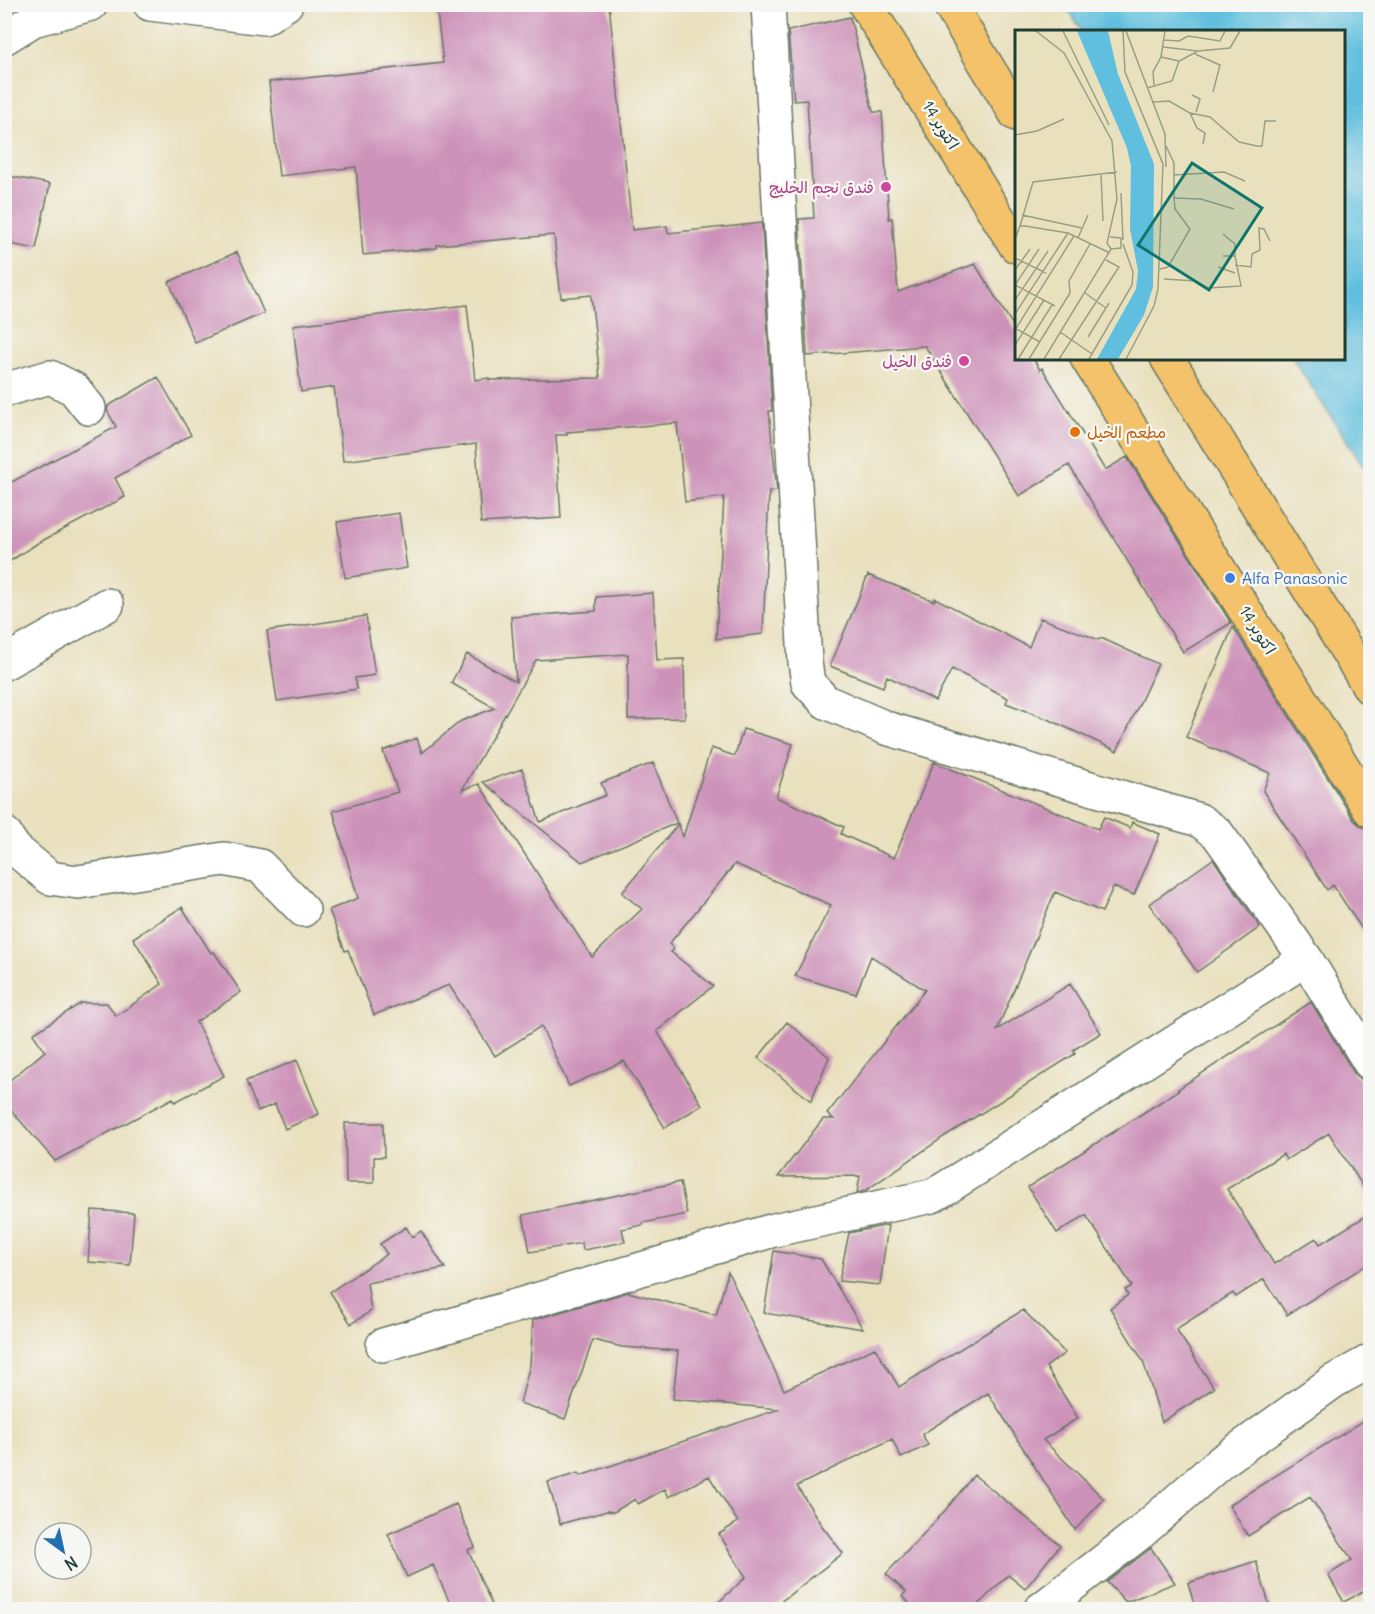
<svg xmlns="http://www.w3.org/2000/svg" width="1375" height="1614" font-family="Delius,'Playpen Sans Arabic',sans-serif">
<style>
.water{fill:#60bfde;stroke:#407e89;stroke-width:1.5}
.building{fill:#cd92b9}
.lines{fill:none;stroke-linecap:round;stroke-linejoin:round}
.street-casing{stroke:#667664;stroke-width:36}
.highway-casing{stroke:#667664;stroke-width:36}
.street{stroke:#fff;stroke-width:33}
.highway{stroke:#f3c26a;stroke-width:33}
.hotel-dot{fill:#d1479c;stroke:#f6f6f2;stroke-width:2}
.food-dot{fill:#e8710a;stroke:#f6f6f2;stroke-width:2}
.shop-dot{fill:#3f7fe0;stroke:#f6f6f2;stroke-width:2}
.labels{text-anchor:middle;dominant-baseline:central;stroke-width:5;stroke-linejoin:round;paint-order:stroke}
.street-label{font-size:16px;fill:#1f3d34;stroke:#f6f6f2}
.hotel-label{font-size:16px;fill:#b23c85;stroke:#f6f6f2;text-anchor:end}
.food-label{font-size:16px;fill:#c56008;stroke:#f6f6f2;text-anchor:start}
.shop-label{font-size:16px;fill:#366cbe;stroke:#f6f6f2;text-anchor:start}
.inset-road{fill:none;stroke:#989f86;stroke-width:1.5}
.view{fill:#0f766e;fill-opacity:0.15;stroke:#0f766e;stroke-width:3}
.inset-edge{fill:none;stroke:#1f3d34;stroke-width:3}
</style>
<rect width="100%" height="100%" fill="#f6f6f2"/>
<filter id="ink" filterUnits="userSpaceOnUse"><feTurbulence type="fractalNoise" baseFrequency=".0167" numOctaves="2"/><feDisplacementMap in="SourceGraphic" scale="12" xChannelSelector="R" yChannelSelector="G"/><feConvolveMatrix kernelMatrix="1 2 1 2 8 2 1 2 1" color-interpolation-filters="sRGB"/></filter>
<filter id="wash" filterUnits="userSpaceOnUse"><feTurbulence type="fractalNoise" baseFrequency=".008" numOctaves="4" result="noise"/><feDisplacementMap in="SourceGraphic" scale="24" xChannelSelector="R" yChannelSelector="G"/><feGaussianBlur stdDeviation="1.35" result="paint"/><feColorMatrix in="noise" values="0 0 0 0 0 0 0 0 0 0 0 0 0 0 0 0 0 1.4 0 .05"/><feComposite in="paint" operator="in"/></filter>
<g filter="url(#wash)">
<rect width="100%" height="100%" fill="#e9e0bd"/>
<path class="water" d="M1065,5H1370V476L1293,359L1344,358V32L1082,31Z"/>
<g id="blocks">
<path class="building" d="M436,4H609L632,230L667,226L668,233L762,223L772,411H769L777,491L769,492L763,634L716,639L724,497L685,502L677,423L567,432V435H556L561,518L481,523L476,444L343,461L334,387L301,392L293,325L467,305L475,380L489,378V380L600,378L591,295L561,298L554,235L437,245V248L363,255L356,167L279,176L269,82L443,63Z
M850,17L873,112H882L889,219L892,218L898,292L975,264L1017,332V358H1033L1040,370L1042,368L1105,470L1127,457L1231,623L1183,652L1069,465L1019,496L925,346L807,356L799,219L814,218L807,100L794,101L788,31Z
M4,175L50,184L36,249L4,243Z
M237,252L264,313L195,343L169,282Z
M158,377L191,435L115,478L125,497L38,543L4,565V486L116,427L107,410L108,406Z
M399,513L407,568L345,578L337,522Z
M868,575L934,601L935,598L1029,647L1040,618L1099,640L1101,638L1158,664L1117,751L1050,720L1006,703L1008,698L952,669L935,701L887,676L883,687L830,666Z
M653,593L657,660L684,659L685,718L628,719V654L536,660L462,790L479,784L592,957L642,909L622,893L678,824L683,837L711,748L735,756L743,729L793,744L776,797L844,827L841,834L894,858L934,762L1098,829L1104,817L1130,828L1132,822L1160,834L1134,895L1113,887L1102,912L1055,892L997,1030L1070,984L1101,1033L1073,1050L1075,1054L945,1136L865,1191L857,1193L860,1176L778,1177L823,1119H834L827,1114L925,990L871,956L856,994L795,976L831,905L735,864L669,944L674,949L671,952L713,986L657,1031L702,1105L665,1128L624,1061L569,1086L541,1026L495,1056L449,985L374,1015L348,950L345,951L329,910L358,898L333,811L398,792L383,751L417,738L422,753L461,721L495,708L451,683L467,654L516,682L511,617L596,611V597Z
M366,616L375,675L355,678L357,689L277,701L267,631Z
M1233,627L1354,820L1362,827L1371,829V943L1333,885L1327,890L1263,791L1270,773L1186,737Z
M653,763L677,823L582,862L483,782L522,769L540,822L606,795L601,783Z
M1213,859L1260,927L1197,972L1149,904Z
M182,907L211,953L214,952L241,992L196,1022L224,1076L175,1102L173,1098L55,1161L4,1102V1085L45,1051L33,1034L81,1003H107L116,1016L162,984L133,938Z
M1311,1002L1354,1073L1361,1079L1371,1082V1199L1329,1133L1286,1160L1283,1154L1227,1189L1274,1264L1316,1238L1320,1244L1371,1213V1262L1287,1315L1264,1279L1236,1297L1233,1293L1176,1329L1214,1388L1162,1422L1143,1361L1110,1308L1128,1295L1125,1290L1132,1286L1086,1215L1057,1233L1028,1187L1179,1090L1178,1089Z
M787,1022L829,1057L811,1101L758,1058Z
M297,1060L319,1114L285,1129L275,1104L258,1111L246,1081Z
M345,1123H383L384,1157H374V1183H346Z
M680,1182L687,1214L643,1223V1225L622,1229L625,1242L583,1250L582,1243L530,1252L523,1215Z
M92,1210L134,1213L130,1265L88,1262Z
M888,1225L880,1285L839,1281L849,1233Z
M406,1227L412,1237L421,1231L445,1268L367,1283L371,1311L351,1324L330,1292L387,1254L380,1244Z
M774,1251L821,1259L863,1329L764,1313Z
M728,1272L784,1390L875,1348L899,1387L1023,1310L1065,1353L1046,1367L1078,1418L1043,1440L1104,1499L1075,1530L988,1393L922,1434L928,1445L901,1458L892,1439L797,1486L822,1526L843,1553L770,1610H710L746,1577L719,1534L738,1522L709,1476L669,1497L665,1489L638,1504L635,1499L614,1512L607,1511L560,1524L548,1482L579,1473L580,1476L779,1409L673,1399L678,1351L622,1347L593,1340L565,1419L520,1403L530,1364L533,1320L628,1292L716,1315Z
M1371,1416V1587L1344,1602L1328,1575L1352,1560L1310,1497L1248,1536L1229,1505Z
M974,1475L1060,1545L1025,1589L1008,1575L973,1610H916L902,1596L906,1592L886,1574L943,1513Z
M456,1504L475,1547L468,1550L494,1610H453L433,1565L407,1577L388,1534Z
M1151,1548L1175,1583L1126,1602L1107,1582Z
M1256,1561L1271,1610H1196L1188,1583Z"/>
</g>
</g>
<g filter="url(#ink)">
<use href="#blocks" fill-opacity="0" stroke="#667664" stroke-width="1.5"/>
<g class="lines">
<defs>
<path id="street" d="M150,4L264,18L286,4
M4,38L33,20L91,4
M4,390L50,377L74,389L89,408
M4,663L107,605
M4,833L15,849L50,878L78,882L224,859L260,866L303,910
M1306,959L1370,1063
M383,1345L774,1230L932,1196L946,1188L1306,959L1217,833L1199,820L886,728L826,702L808,683L805,662L768,4
M1040,1610L1140,1533L1221,1462L1334,1381L1370,1361"/>
<path id="highway" d="M865,4L1016,246
M949,4L1016,114
M1087,358L1370,810
M1167,358L1370,688"/>
</defs>
<use href="#street" class="street-casing"/>
<use href="#highway" class="highway-casing"/>
<use href="#street" class="street"/>
<use href="#highway" class="highway"/>
</g>
</g>
<g class="hotel-dot">
<circle cx="886" cy="187" r="6"/>
<circle cx="964" cy="361" r="6"/>
</g>
<circle class="food-dot" cx="1075" cy="432" r="6"/>
<circle class="shop-dot" cx="1230" cy="578" r="6"/>
<g class="labels">
<g class="street-label">
<text transform="translate(941 125) rotate(58)">14 اكتوبر</text>
<text transform="translate(1258 630) rotate(58)">14 اكتوبر</text>
</g>
<g class="hotel-label">
<text x="874" y="187">فندق نجم الخليج</text>
<text x="952" y="361">فندق الخيل</text>
</g>
<g class="food-label">
<text x="1087" y="432">مطعم الخيل</text>
</g>
<g class="shop-label">
<text x="1242" y="578">Alfa Panasonic</text>
</g>
</g>
<g transform="translate(1015 30)">
<rect width="330" height="330" fill="#e9e0bd"/>
<path d="M62,1H93L103,44L139,134L138,257L129,285L103,329H82L121,259L123,241L115,199L116,136L112,118Z" fill="#60bfde"/>
<path class="inset-road" d="M21,1L49,23L97,111L102,169L92,213L96,219L106,218V208L95,207M48,1L94,95M108,1L110,42L148,134L143,259L139,276L111,329M111,1L150,104L151,137M149,10L164,11L173,6L205,11L210,1M148,17L183,21M180,24L205,35L198,62M146,27L164,31M139,55L138,42L146,27L150,1M132,58L157,51L164,31L183,21L215,18L225,1M177,65L185,69L181,82M138,72L154,71L175,83L182,98L190,103L188,114M175,83L195,87L224,112L242,116H247L250,91H261M0,105L22,101L49,89M151,116L159,133V168M86,144L88,191M159,145L209,142L230,151M106,163L108,210M7,185L67,198M5,196L18,152L102,142M208,204L220,214V226M63,208L73,185M0,209L5,196H10L53,203L95,223M0,228L31,243M220,235L236,237L237,224L245,220L244,198L249,199L255,211M203,237L220,243M145,239L153,237L175,199L160,179L159,168L186,169L219,179M0,240L15,219M149,249L181,251L193,258L226,256L220,226H208M0,255L40,276M0,255L24,219M70,263L91,278M0,270L33,221M0,284L53,203M0,298L25,312M0,300L59,206M45,302L77,324M73,307L94,273M0,315L29,270M3,329L37,275M14,329L55,263L54,251L75,214M29,329L96,219M44,329L104,237L91,230M74,329L117,255L118,242L108,214"/>
<path class="view" d="M177,133L247,178L194,260L123,215Z"/>
<rect width="330" height="330" class="inset-edge"/>
</g>
<rect width="1375" height="1614" fill="none" stroke="#f6f6f2" stroke-width="24"/>
<g transform="translate(63 1551) rotate(147)"><circle r="28" fill="#f6f6f2" stroke="#a0aca6" stroke-width="1.5"/>
<path d="M0-4.5L10 22L0 15L-10 22Z" fill="#1f6fb2"/>
<text y="-9" font-size="16" font-weight="bold" text-anchor="middle" fill="#1f3d34">N</text>
</g>
</svg>
